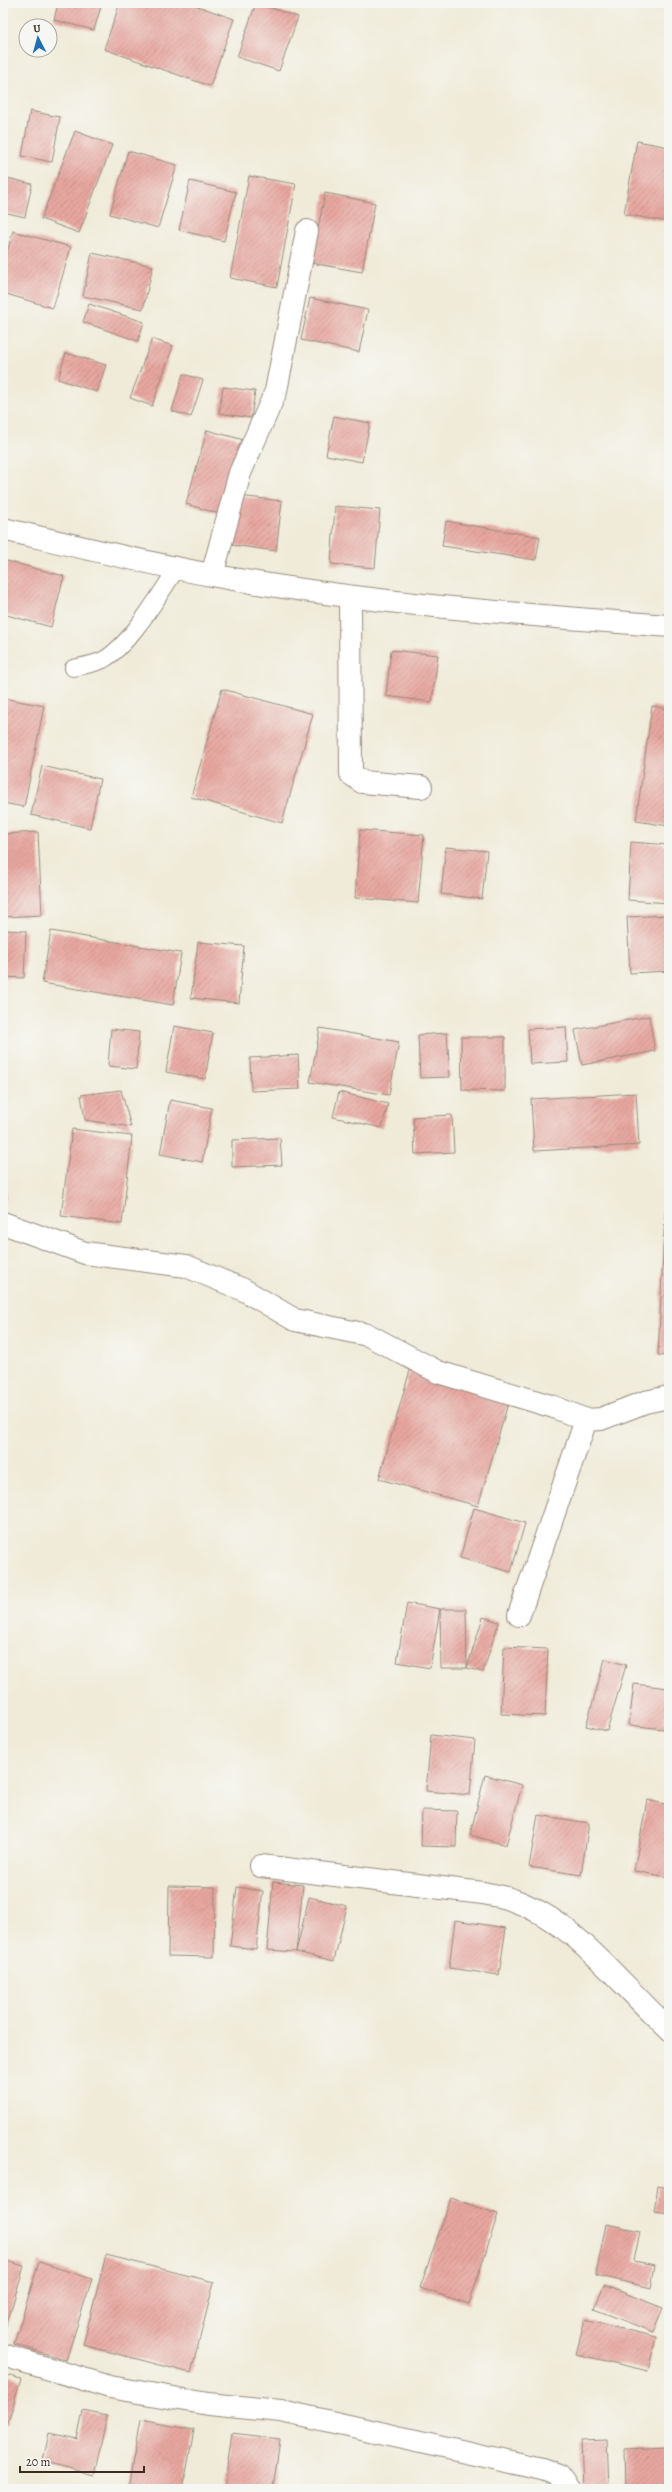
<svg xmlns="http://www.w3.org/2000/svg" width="672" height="2492" font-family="Alegreya,serif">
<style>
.building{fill:url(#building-hatch)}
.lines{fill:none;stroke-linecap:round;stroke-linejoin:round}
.lane-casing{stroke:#968a7c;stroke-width:18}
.street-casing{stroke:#968a7c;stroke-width:24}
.lane{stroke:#fff;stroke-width:16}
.street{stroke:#fff;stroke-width:22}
</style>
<defs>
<pattern id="building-hatch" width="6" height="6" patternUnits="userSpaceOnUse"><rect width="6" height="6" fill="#e8a7a0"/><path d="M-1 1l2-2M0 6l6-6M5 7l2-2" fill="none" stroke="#bd8882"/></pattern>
</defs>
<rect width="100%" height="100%" fill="#f6f6f2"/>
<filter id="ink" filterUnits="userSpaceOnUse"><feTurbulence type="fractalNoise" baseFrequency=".025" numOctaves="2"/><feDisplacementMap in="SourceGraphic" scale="8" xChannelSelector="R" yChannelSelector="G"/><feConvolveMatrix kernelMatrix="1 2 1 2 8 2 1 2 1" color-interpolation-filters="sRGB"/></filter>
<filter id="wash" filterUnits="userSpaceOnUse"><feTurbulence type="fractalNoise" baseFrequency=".012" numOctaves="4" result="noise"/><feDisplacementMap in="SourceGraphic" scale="16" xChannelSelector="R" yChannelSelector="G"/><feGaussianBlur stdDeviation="0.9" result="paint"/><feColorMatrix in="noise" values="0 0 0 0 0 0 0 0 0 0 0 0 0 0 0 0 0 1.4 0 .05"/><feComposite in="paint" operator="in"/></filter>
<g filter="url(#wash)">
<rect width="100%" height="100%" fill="#f0ebd9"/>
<g id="blocks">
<path class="building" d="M58,3H102L94,30L54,20Z
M120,3H189L234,19L210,86L104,49Z
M256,3L298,17L279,71L237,57Z
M30,111L60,117L52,162L22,156Z
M75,131L112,145L79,233L41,219Z
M637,141L669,147V222L624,214Z
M128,151L177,165L158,228L110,214Z
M249,176L296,184L277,287L230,278Z
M3,177L32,184L25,217L3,212Z
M190,181L236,192L224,241L179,230Z
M325,193L375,203L362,272L311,263Z
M13,231L71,247L53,308L3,293V266Z
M92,253L153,266L143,309L83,296Z
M310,298L368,310L359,352L301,340Z
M89,304L144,322L138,341L83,322Z
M152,339L173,346L152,406L130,398Z
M66,353L106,365L97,392L58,379Z
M183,374L203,380L191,417L172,411Z
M223,387L255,391L251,418L219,413Z
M334,416L370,423L362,462L326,455Z
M207,430L244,440L223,515L186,504Z
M239,496L282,501L276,551L232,545Z
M335,506L380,510L375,568L331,564Z
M446,521L540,537L536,560L442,546Z
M3,560L64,576L51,627L3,614Z
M391,650L438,655L432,702L386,696Z
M222,689L313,714L282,823L191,797Z
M3,698L44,706L24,807L3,803Z
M652,706L669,709V826L636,821Z
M42,766L100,779L90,828L31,815Z
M360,830L424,835L418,903L355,898Z
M38,832L42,915L3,917V834Z
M631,842L669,845V903L628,900Z
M446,847L487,851L482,899L441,894Z
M669,915V971L630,973L627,917Z
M3,930L26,931L24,978L3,977Z
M51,931L181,953L173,1005L42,983Z
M198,942L244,946L239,1003L191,998Z
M649,1016L655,1051L582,1065L575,1030Z
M174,1026L213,1033L205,1079L166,1072Z
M566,1027L568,1062L530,1064L528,1029Z
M320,1028L399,1042L389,1095L310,1082Z
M111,1029L139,1032L136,1069L108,1066Z
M447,1033L450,1077L420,1078L418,1035Z
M461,1037H505V1091L462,1090Z
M298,1055L300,1089L251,1091L250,1058Z
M121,1090L131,1127L85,1120L81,1095Z
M339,1092L388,1104L382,1128L333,1117Z
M636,1093L639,1145L534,1151L531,1099Z
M170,1100L212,1108L202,1162L160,1154Z
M452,1115L454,1152L415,1154L413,1117Z
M72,1129L132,1136L122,1224L61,1216Z
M3,1135L6,1199H3Z
M280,1138L282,1165L232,1167V1140Z
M665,1212H669V1356L658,1355Z
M410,1370L510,1397L478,1506L379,1479Z
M474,1508L525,1523L511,1572L460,1558Z
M407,1603L440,1609L430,1668L397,1662Z
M440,1609H466L467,1668L483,1617L499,1622L483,1672L467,1668H441Z
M504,1647L548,1649L545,1716L501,1714Z
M605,1659L626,1665L607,1731L586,1726Z
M634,1684L669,1688L663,1729L629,1725Z
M431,1735L475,1740L470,1795L426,1791Z
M485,1775L522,1785L506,1845L470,1835Z
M647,1800L669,1805L668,1877L634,1871Z
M422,1810L457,1811L456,1847L421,1846Z
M538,1815L589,1823L581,1875L529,1867Z
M273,1882L303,1885L296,1952L309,1897L347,1906L334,1961L296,1952L267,1950Z
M169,1886L215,1887L214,1957L168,1956Z
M237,1887L263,1891L256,1949L230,1946Z
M455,1920L506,1928L499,1975L449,1968Z
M658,2186L669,2188V2213L654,2211Z
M451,2198L498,2214L469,2304L420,2288Z
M606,2224L640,2231L634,2261L655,2265L651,2288L596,2275Z
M106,2255L214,2282L191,2373L83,2345Z
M3,2260L24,2266L3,2337Z
M39,2262L92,2279L66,2360L14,2344Z
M604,2285L663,2308L653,2332L594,2309Z
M585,2320L656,2337L648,2371L576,2354Z
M3,2374L21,2379L7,2426L3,2425Z
M83,2411L107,2416L94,2475L43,2461L49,2433L77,2439Z
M140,2420L194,2430L183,2489H128Z
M232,2433L280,2439L273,2489H224Z
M607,2440L609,2489H583L581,2441Z
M669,2447V2489H626L625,2449Z"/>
</g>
</g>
<g filter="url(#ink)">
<use href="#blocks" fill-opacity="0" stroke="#968a7c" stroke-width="1"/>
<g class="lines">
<defs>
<path id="lane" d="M73,668C82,666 94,664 103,660C130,645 160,594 177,568"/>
<path id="street" d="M3,529C72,545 142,562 211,575C362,603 516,614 669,626
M212,575L240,473L276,391L307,231
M350,597L351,774L362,782L421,787
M3,1223L85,1253L186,1266L244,1290L295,1320L368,1335L438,1372L554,1407L586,1420L601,1419L645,1402L669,1397
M519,1615L586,1420
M261,1866L483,1893C492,1895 502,1896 510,1899C576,1921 619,1984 669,2029
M3,2355L110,2387L208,2404L281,2411L542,2469L559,2475L569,2489"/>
</defs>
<use href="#lane" class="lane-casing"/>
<use href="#street" class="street-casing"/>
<use href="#lane" class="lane"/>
<use href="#street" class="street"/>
</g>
</g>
<rect width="672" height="2492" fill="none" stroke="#f6f6f2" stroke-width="16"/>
<g transform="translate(38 38) rotate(354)"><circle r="19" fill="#f6f6f2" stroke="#aba49d"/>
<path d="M0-3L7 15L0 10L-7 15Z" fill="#1f6fb2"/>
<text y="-6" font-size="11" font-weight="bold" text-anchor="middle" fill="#3b2a1e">U</text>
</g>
<path d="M20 2466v6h124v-6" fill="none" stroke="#3b2a1e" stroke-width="2"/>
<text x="26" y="2466" font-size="12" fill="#3b2a1e" stroke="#f6f6f2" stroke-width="3" paint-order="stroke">20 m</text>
</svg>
